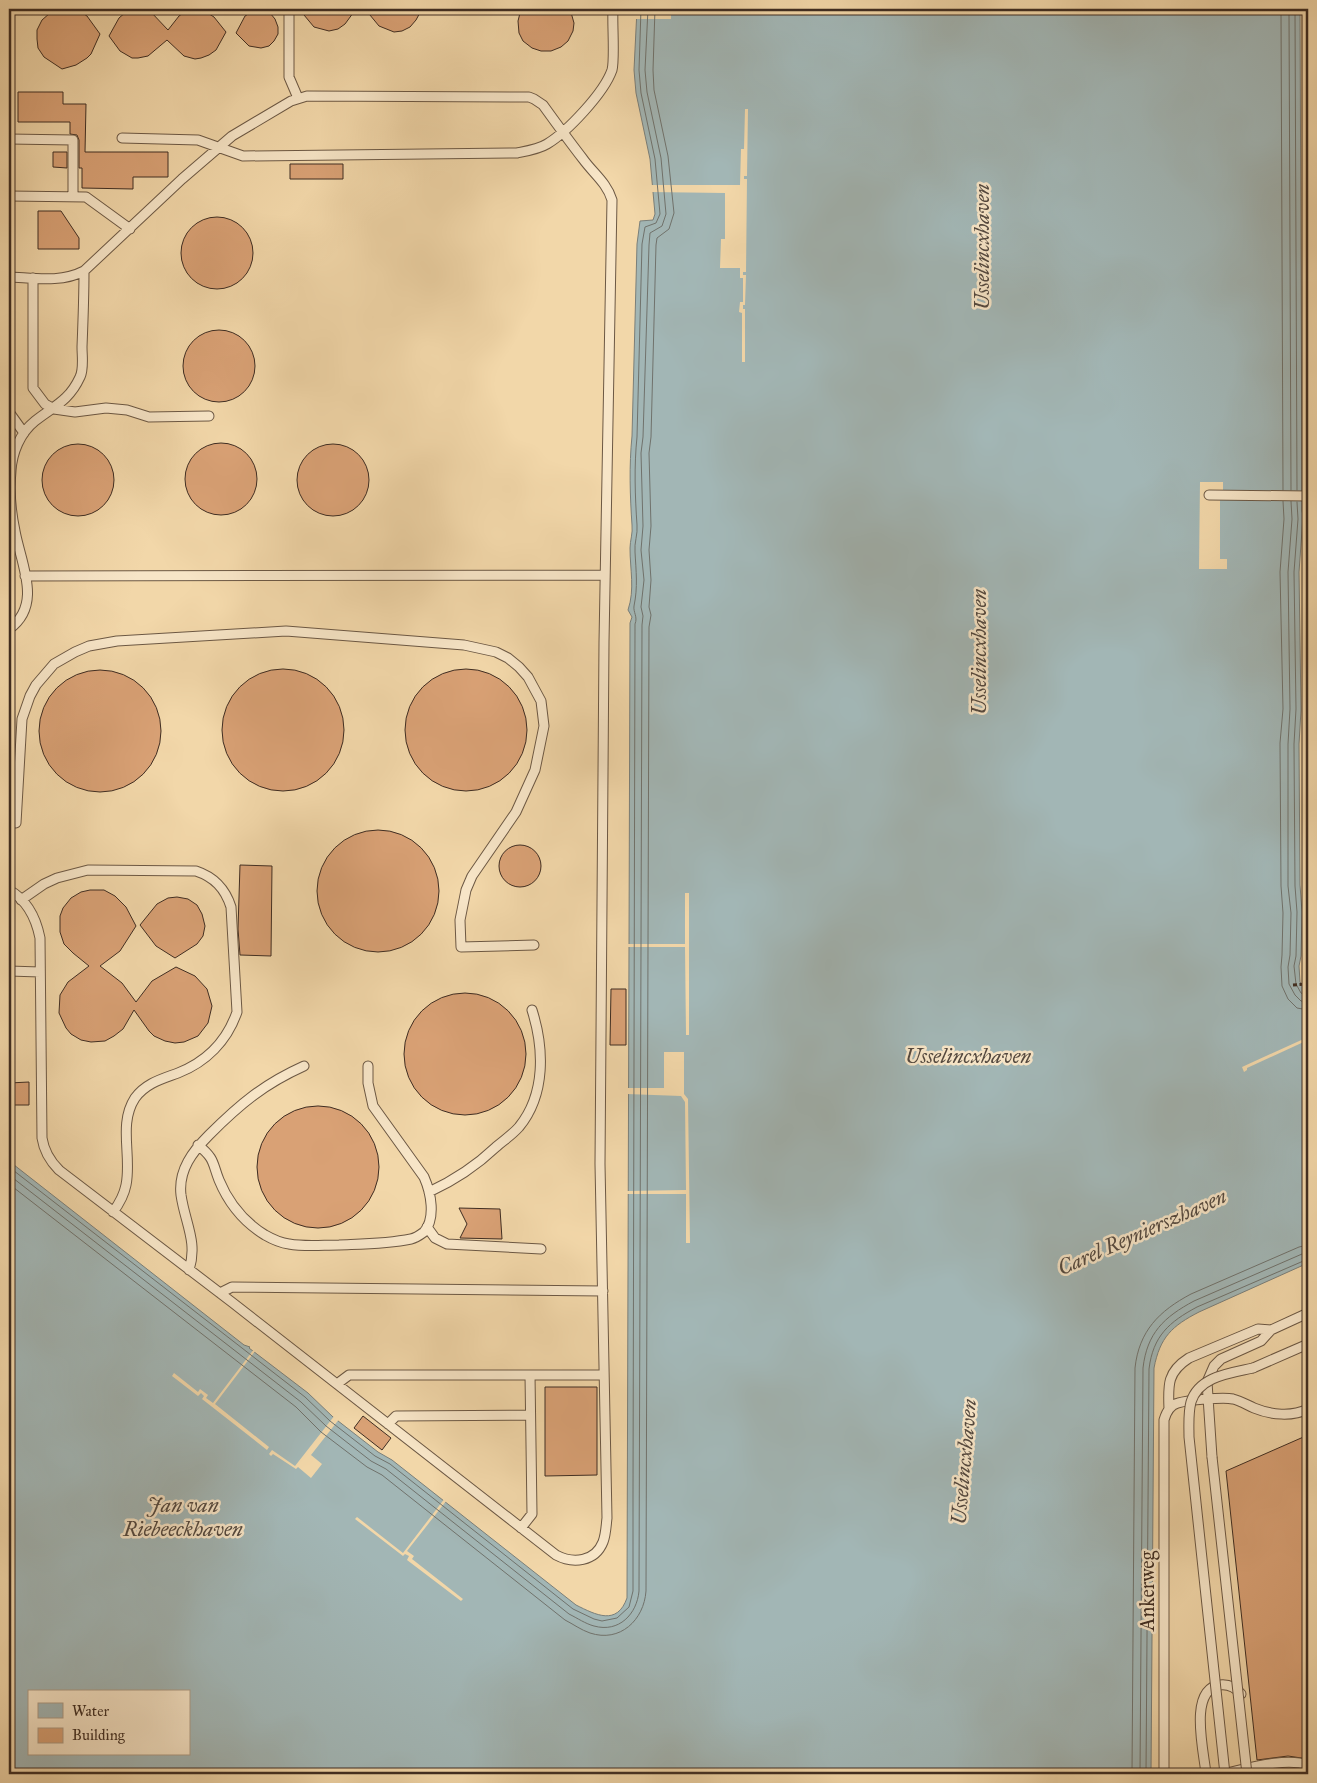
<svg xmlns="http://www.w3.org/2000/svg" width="1317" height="1783" font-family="'IM FELL Great Primer',serif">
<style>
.water{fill:#a2b6b5;stroke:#7a7f7a;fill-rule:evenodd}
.pier{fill:#f2d7a9}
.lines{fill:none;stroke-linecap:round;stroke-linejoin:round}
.shore{stroke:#70726c;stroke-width:1}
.building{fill:#d9a175;stroke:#3f2d22}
.service-casing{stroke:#6c5844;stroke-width:11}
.path{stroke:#3f2d22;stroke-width:3;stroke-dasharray:4 2.5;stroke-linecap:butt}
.service{stroke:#f7e5c7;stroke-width:9}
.service-bridge-casing{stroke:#6c5844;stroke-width:11;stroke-linecap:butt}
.service-bridge{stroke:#f7e5c7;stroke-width:9}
.labels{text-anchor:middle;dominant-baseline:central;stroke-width:5;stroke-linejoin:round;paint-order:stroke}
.street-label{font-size:20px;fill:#3f2d22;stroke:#f7e5c7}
.water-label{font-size:21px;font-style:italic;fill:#53483f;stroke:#f7e5c7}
</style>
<rect width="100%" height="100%" fill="#f2d7a9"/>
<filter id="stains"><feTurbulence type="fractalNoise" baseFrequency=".004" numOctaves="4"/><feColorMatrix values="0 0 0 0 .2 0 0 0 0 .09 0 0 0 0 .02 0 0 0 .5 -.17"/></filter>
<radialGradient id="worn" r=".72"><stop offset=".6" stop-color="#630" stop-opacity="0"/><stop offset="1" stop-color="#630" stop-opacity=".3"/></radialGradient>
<path class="water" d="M637,9H1300L1302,511L1303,516L1299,572L1301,710L1299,744L1300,885L1302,912L1301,956L1299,966L1300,982L1308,993V1263L1199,1312C1172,1326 1160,1337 1154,1368L1151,1774H9V1161L244,1345L250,1347L249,1348L308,1393L333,1417L378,1452L392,1460L576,1605C596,1615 617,1626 627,1598L630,623L632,617L628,610C635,589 630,570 630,548C630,541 633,533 632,525C630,496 629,466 632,436L637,244L640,221L653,220L655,214L650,159L636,93L634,70ZM29,1692H189V1754H29Z"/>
<path class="pier" d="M656,9H671V19H634V12L656,11Z
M745,109H748L747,176H744V179H747L746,272H743V275H746L745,305H743V309H745V362H742V313L739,312L740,302H743V278H740V268H720L721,239H725V193L650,192V185H740L741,149H744Z
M1200,482H1223V491L1304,500H1220V559H1227V569H1199Z
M685,893H689V1035H686L685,947H627V944H685Z
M1308,1037V1040L1247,1068V1070L1244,1072L1242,1067Z
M664,1052H684V1094L688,1099L690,1243H686V1194H627V1191L686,1190L685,1102L681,1096L627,1094V1088H664Z
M254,1349L256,1350L215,1404L269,1447L267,1450L202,1399L204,1396L201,1393L198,1396L172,1376L174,1373L198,1392L200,1389L208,1395L206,1398L213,1403Z
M335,1415L340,1418L311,1455L322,1464L311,1478L298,1467L296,1469L273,1454L271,1456L269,1454L272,1450L295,1466Z
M445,1498L447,1500L407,1551L414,1556L412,1559L463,1599L461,1601L407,1560L409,1556L405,1554L403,1556L355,1519L357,1517L403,1553Z"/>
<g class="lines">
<path class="shore" d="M1281,9L1283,490
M1289,9L1291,490
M1295,9L1297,490
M1283,501L1284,519L1280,572L1283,709L1280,743L1281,886L1283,913L1282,955L1281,967L1282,986L1288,999L1297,1008L1308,1010
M1291,501L1292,519L1288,572L1290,709L1288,744V886L1291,913L1290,955L1288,967L1289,984L1295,995L1301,1001L1308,1003
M1297,502L1298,519L1294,572L1296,709L1294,744L1295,886L1297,912L1296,956L1294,966L1296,984L1301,993L1308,997
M9,1167L305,1397L330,1421L375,1456L390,1464L573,1609L594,1619L602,1621L617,1618L629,1607L633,1591V1494L635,624C638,617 633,612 634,606C638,587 636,571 635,552C634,543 638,534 637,525C635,496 634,466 637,437L642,244L645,227L656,223L660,214L655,159L641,93L639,70L641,9
M9,1175L301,1402L326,1426L371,1461L386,1469L569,1614C577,1618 586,1624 594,1626C619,1633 637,1614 639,1591L642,625L643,616L641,607L644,580L641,550L643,526L641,453L643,437L649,245L650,233L662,226L666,214L661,158L647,92L645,70L648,9
M9,1184L296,1407L321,1432L367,1467L382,1475L565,1620C573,1624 581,1630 590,1633C620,1643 644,1620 646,1591L649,627L651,615L649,607L651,580L649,550L651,526L649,453L651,437L656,245L657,238L669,229L674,213L668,156L654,90L653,70L655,9
M1132,1774L1135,1368C1139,1331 1159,1311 1191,1294L1299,1247L1308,1245
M1140,1774L1143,1368C1147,1333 1164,1317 1194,1301L1302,1254L1308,1253
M1146,1774L1149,1369C1153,1336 1169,1322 1197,1307L1308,1259"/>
</g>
<path class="building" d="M60,9H73L81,12L87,16L100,34L91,54L87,58L76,65L62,69L44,57L38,48L37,39V30L42,20L50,13Z
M133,9H142L150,11L168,30L179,16L186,11L196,9L203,10L214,17L226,32L216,50L209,55L201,58L195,59L184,56L167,40L148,56L138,58H132L120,51L109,36L119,18L126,12Z
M299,9H356L345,24L338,29L329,31L314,27Z
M365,9H422L416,20L410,27L402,31L394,32L379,26Z
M521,9H570L574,23L573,31L568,41L561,47L551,51H541L532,48L523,41L519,33L518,21Z
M255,10H262L270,13L275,19L278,27V34L274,41L269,46L261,48L249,46L236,33L245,16Z
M18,92H63V104H86L85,152H168V177H133V189L82,188V168H79V140L77,135L70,134V122H18Z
M53,152H67V168L53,167Z
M290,164H343V179H290Z
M38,211H61L79,238V249H38Z
M181 253a36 36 0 1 1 72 0a36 36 0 1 1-72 0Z
M183 366a36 36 0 1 1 72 0a36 36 0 1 1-72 0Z
M185 479a36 36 0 1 1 72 0a36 36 0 1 1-72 0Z
M42 480a36 36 0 1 1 72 0a36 36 0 1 1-72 0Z
M297 480a36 36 0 1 1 72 0a36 36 0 1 1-72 0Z
M222 730a61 61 0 1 1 122 0a61 61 0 1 1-122 0Z
M405 730a61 61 0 1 1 122 0a61 61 0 1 1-122 0Z
M39 731a61 61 0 1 1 122 0a61 61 0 1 1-122 0Z
M317 891a61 61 0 1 1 122 0a61 61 0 1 1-122 0Z
M499 866a21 21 0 1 1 42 0a21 21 0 1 1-42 0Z
M240,865L272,866L271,956L240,955L238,929Z
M90,890H104L115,896L126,907L136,926L120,951L100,966L122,983L136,1002L152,981L176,967L195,976L207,989L212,1006L208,1023L198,1036L184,1042L175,1043L165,1041L154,1036L149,1031L134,1010L123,1029L114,1036L105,1041L91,1042L81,1040L71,1034L66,1028L59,1013L60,995L68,982L89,966L73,953L64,944L60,932V916L63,908L71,898L81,892Z
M177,897L188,899L197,905L202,914L205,926L203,936L197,944L175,958L156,946L140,925L157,904L168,898Z
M611,989H626V1045H610Z
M404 1054a61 61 0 1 1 122 0a61 61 0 1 1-122 0Z
M29,1082V1105H9V1083Z
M257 1167a61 61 0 1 1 122 0a61 61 0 1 1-122 0Z
M459,1208L500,1209L502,1239L460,1238L467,1224Z
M545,1387H597V1475L545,1476Z
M363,1416L391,1438L382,1450L354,1428Z
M1308,1435V1759L1288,1756L1257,1760L1226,1471Z
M1277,1769H1298L1308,1771V1774H1258V1772Z"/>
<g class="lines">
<defs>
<path id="service" d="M289,9V77L298,98
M122,138L198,140L243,156L517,153C527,151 539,149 547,144C567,132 604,93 612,70C615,59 612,23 613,9
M9,139L73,140V197
M9,196L86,197L130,229
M9,277C34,278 61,283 84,271L182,179L232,136L291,101L307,96L529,97L534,99L543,105C556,123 569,141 583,159C593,173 607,183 612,200L604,642L600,1164L607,1518C606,1526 606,1534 603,1542C595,1562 573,1564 556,1555L233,1303L59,1170C49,1160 44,1151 42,1138L40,938C36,918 27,900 9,890
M33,278V388L45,404L54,409L75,412L106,408L127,410L149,417L209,416
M9,310V277
M9,412L24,433
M1209,495L1308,496
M25,576L605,575
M9,629C43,605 21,564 15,531C11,512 9,491 11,471C12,453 20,433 35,421C54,406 69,401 80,377C84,369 82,356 82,347C83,322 84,297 84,271
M16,823L22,719L30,696L36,685L54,664L75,652L89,646L117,641L286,631L464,645L496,652L508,658L519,667L528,677L541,701L544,726L535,770L516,812L472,876L466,890L460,920L461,947L534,945
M21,900L44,884L57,878L88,870L196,871C214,877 225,888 231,907L237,1012C227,1041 206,1062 178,1073C162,1079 146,1083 135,1098C118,1124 132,1156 126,1185C124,1195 119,1204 113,1212
M9,971L40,972
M198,1145C215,1159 212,1162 219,1180C228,1202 244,1222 265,1235C272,1239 281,1243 289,1244C305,1247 322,1245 339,1245C363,1244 387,1244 411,1239C416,1238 420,1235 424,1232C436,1218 431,1193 424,1177L373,1106L368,1083V1066
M429,1192C455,1180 476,1166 496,1147C504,1140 512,1135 519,1127C546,1094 544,1048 532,1010
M427,1227L435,1238L447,1244L541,1249
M189,1270C198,1242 185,1223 181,1195C178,1170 193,1151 209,1135C240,1104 264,1084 304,1066
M220,1293L232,1287L603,1291
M1253,1368L1308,1344
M337,1384L349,1375H604
M1169,1409C1168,1385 1167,1372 1189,1358L1258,1329L1271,1330
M388,1424L396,1416L530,1415
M1212,1457L1207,1382L1214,1366L1221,1359L1261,1341L1271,1330L1308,1313
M521,1528L532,1514L530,1375
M1164,1774V1420C1166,1413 1170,1405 1178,1403C1188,1400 1223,1397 1233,1399C1241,1401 1247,1405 1254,1408C1271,1415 1292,1417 1308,1409
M1206,1774C1204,1752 1188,1689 1220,1685C1229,1684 1236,1688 1241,1694
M1222,1774C1247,1769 1284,1757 1308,1765"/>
</defs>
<use href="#service" class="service-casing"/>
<path class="path" d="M1293,985L1308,984"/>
<use href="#service" class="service"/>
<defs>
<path id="service-bridge" d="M1212,1457L1247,1774
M1225,1774L1189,1437C1189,1425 1188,1413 1191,1402C1199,1376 1231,1373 1253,1368"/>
</defs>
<use href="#service-bridge" class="service-bridge-casing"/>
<use href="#service-bridge" class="service-bridge"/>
</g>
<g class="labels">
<g class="street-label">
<text transform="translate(1147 1591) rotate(-90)">Ankerweg</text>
</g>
<g class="water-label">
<text transform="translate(982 247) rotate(-90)">Usselincxhaven</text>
<text transform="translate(979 652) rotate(-90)">Usselincxhaven</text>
<text x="968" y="1056">Usselincxhaven</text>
<text transform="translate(1142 1232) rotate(-24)">Carel Reynierszhaven</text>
<text transform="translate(964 1462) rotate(-85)">Usselincxhaven</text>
<text x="183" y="1505">Jan van<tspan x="183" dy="24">Riebeeckhaven</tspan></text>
</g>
</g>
<rect width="1317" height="1783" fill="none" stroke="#f2d7a9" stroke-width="30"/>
<rect x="10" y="10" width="1297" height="1763" fill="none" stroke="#3f2d22" stroke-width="2.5"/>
<rect x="15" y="15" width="1287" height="1753" fill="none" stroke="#3f2d22"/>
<rect x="28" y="1690" width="162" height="65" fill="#f7e5c7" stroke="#ad9b85"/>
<rect x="38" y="1703" width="25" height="15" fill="#a2b6b5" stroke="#ad9b85"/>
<text x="72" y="1716" font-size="15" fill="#3f2d22">Water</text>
<rect x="38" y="1728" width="25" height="15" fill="#d9a175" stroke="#ad9b85"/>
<text x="72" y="1740" font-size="15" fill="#3f2d22">Building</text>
<rect width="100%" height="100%" filter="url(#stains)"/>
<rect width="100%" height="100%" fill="url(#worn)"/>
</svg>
